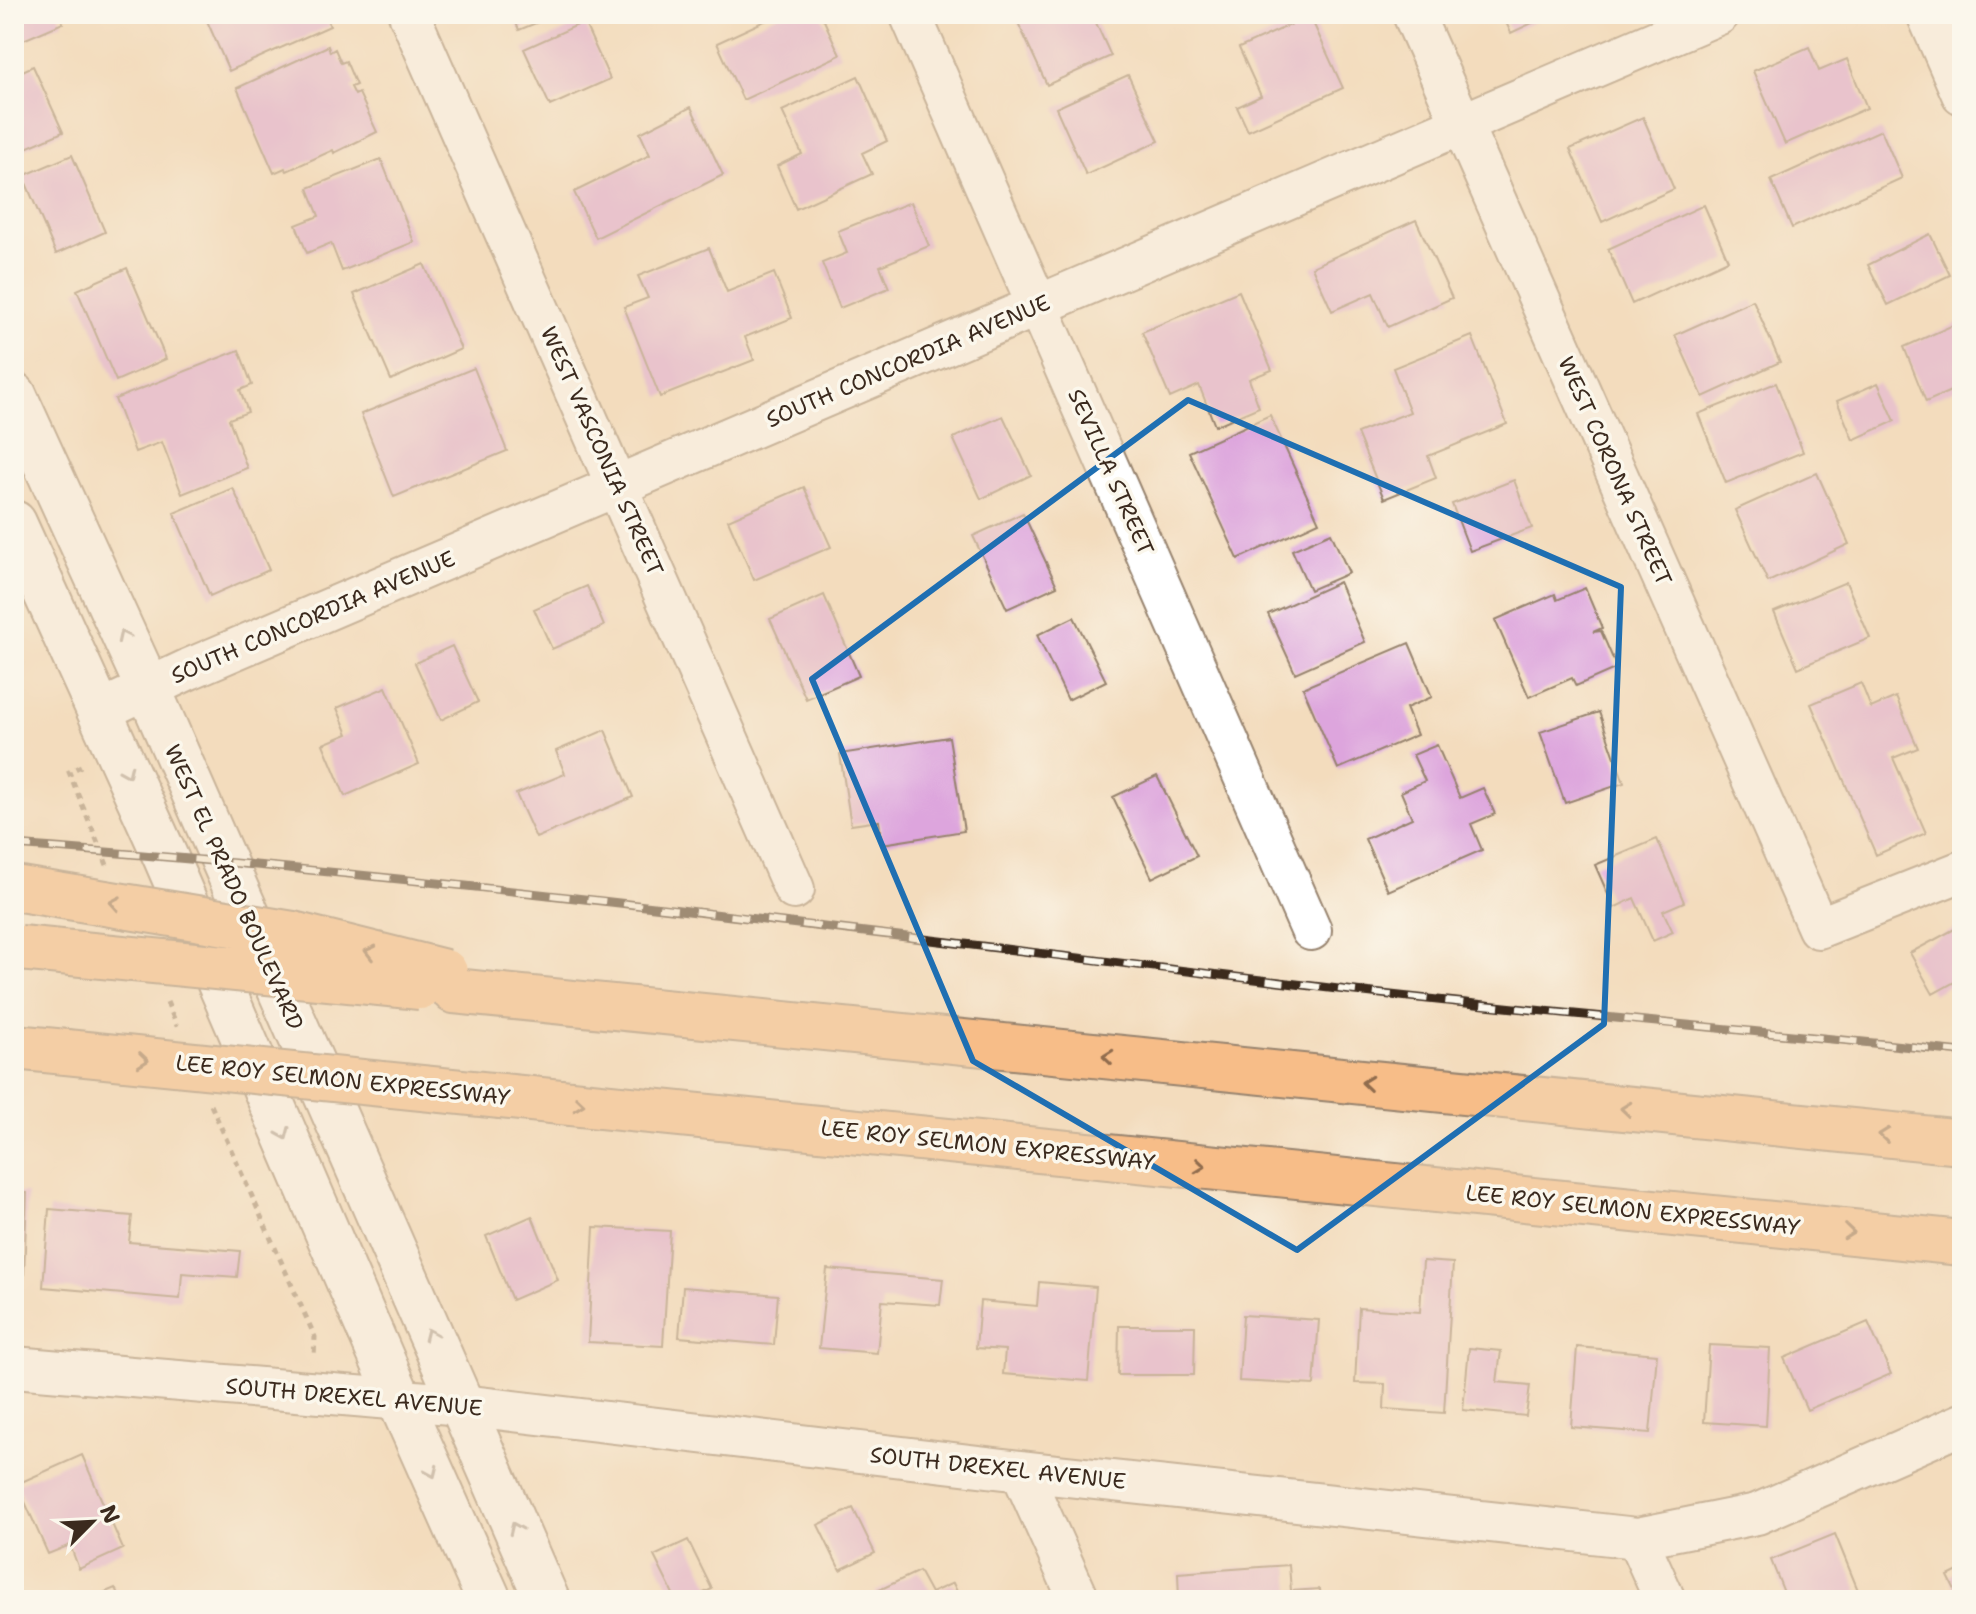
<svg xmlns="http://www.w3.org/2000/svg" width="1976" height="1614" font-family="'Shantell Sans',sans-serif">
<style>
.building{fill:#dda5dd}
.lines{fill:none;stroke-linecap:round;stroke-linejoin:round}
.minor-casing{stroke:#97836e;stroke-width:44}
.tertiary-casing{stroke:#97836e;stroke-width:48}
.motorway-casing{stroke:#97836e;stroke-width:48}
.path{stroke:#97836e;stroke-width:5;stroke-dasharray:6 6;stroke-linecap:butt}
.minor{stroke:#fff;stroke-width:40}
.tertiary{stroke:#fff;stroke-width:44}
.motorway{stroke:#f7bd88;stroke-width:44}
.rail-casing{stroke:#3b2a1e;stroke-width:9}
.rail{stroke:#fbf7ec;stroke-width:6;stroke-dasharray:18;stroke-linecap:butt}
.motorway-bridge-casing{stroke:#97836e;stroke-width:48;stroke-linecap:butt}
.motorway-bridge{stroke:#f7bd88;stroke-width:44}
.oneway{stroke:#a79f9a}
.oneway2{stroke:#906c4e}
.marked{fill:none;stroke:#1f6fb2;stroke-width:6;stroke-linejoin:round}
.labels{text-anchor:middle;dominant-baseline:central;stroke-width:7;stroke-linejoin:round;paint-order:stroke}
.street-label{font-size:22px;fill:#3b2a1e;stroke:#fbf7ec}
</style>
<rect width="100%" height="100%" fill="#fbf7ec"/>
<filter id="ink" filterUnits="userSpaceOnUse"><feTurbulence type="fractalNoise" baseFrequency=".0125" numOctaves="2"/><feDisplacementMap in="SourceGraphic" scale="16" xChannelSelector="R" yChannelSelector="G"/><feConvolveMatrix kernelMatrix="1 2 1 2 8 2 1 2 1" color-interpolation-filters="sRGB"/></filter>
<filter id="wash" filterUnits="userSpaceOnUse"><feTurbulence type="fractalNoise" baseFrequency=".006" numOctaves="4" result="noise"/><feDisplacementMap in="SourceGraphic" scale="32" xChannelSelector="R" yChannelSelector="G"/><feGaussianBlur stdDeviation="1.8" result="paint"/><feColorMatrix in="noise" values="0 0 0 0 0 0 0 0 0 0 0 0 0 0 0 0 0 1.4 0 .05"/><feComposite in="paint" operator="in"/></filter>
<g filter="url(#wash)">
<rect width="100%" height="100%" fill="#f3dcbd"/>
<g id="blocks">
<path class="building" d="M14,14H59L63,23L14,44Z
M204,14H324L330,26L229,71Z
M512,14H558L519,30Z
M780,14H821L840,55L743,100L717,43Z
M1014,14H1092L1111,56L1047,85Z
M1502,14H1551L1511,33Z
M1310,16L1343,88L1248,131L1237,107L1261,96L1239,48Z
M584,22L610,79L550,106L524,49Z
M328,46L330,52L335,49L341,63L346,61L356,85L351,87L355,95L359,93L377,132L334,153L333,150L287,171L285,168L274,173L237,88Z
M1809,47L1819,71L1847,59L1867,108L1785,144L1753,71Z
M33,66L63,132L19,151L14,141V75Z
M1128,75L1159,141L1086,175L1056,108Z
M858,76L887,141L862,153L872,174L796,209L777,166L802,154L782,111Z
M691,107L723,175L596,238L574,192L650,155L640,133Z
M1643,117L1674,189L1602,222L1570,149Z
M1881,130L1902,178L1792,228L1771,180Z
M72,155L105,232L56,254L23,176Z
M381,159L414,242L342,271L331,243L307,253L296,225L319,216L308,188Z
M911,202L929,246L880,266L889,288L840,308L822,263L847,253L838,231Z
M1704,205L1728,260L1632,304L1608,249Z
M1416,220L1452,298L1388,327L1373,293L1332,311L1312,267Z
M1930,234L1950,275L1888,305L1868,265Z
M709,248L727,292L774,273L792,318L745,337L754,360L660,397L624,307L648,298L638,276Z
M424,264L461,349L391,380L354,294Z
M127,268L166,359L116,381L77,290Z
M1239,291L1272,370L1249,379L1259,407L1215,426L1199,385L1170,398L1142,332Z
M1753,300L1780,362L1703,397L1675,335Z
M1960,322L1962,386L1926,402L1904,347Z
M1472,336L1507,424L1428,456L1436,478L1384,499L1357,433L1410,412L1393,368Z
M239,350L252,385L240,390L248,412L229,419L247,468L182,494L162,442L135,452L115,399Z
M474,368L507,451L394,497L361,414Z
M1776,383L1803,452L1726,483L1698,414Z
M1878,383L1895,421L1853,440L1837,401Z
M1270,415L1319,522L1238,559L1189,452Z
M1003,416L1031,475L981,499L953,438Z
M1817,473L1849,544L1768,582L1735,510Z
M1514,480L1532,528L1470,551L1452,504Z
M804,487L831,547L754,580L728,520Z
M233,488L269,570L210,596L174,513Z
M1023,513L1057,586L1007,609L973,536Z
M1331,533L1349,573L1310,590L1292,550Z
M1339,582L1365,642L1295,673L1268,614Z
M1846,582L1870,638L1798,668L1774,612Z
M587,586L604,626L552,649L534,609Z
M1585,588L1602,628L1593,632L1601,631L1617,668L1576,686L1572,678L1529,697L1495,620L1555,594L1557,600Z
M824,595L859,676L806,699L770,619Z
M1074,617L1106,681L1068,700L1037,635Z
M1409,643L1432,697L1406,708L1417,735L1338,769L1303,688Z
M452,646L478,702L441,720L415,663Z
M1861,683L1871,708L1896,697L1918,748L1893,758L1926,833L1876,855L1811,704Z
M386,687L419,764L345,796L323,744L348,734L337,708Z
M1599,712L1624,783L1565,803L1540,732Z
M605,730L633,797L536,838L516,794L565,774L556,751Z
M949,737L964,831L882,844L879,821L851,825L840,754Z
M1437,745L1460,798L1483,788L1495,814L1471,824L1482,850L1388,891L1365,839L1412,818L1401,792L1425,781L1413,755Z
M1157,776L1197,856L1152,878L1113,797Z
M1657,839L1684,902L1663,911L1673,932L1653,941L1634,898L1614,908L1595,865Z
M1962,925V978L1933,994L1910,953Z
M14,1193H27L24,1276H14Z
M49,1209L132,1216L129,1242L240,1251L237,1277L182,1273L180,1299L43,1287Z
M532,1216L558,1280L512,1300L486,1236Z
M594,1227L670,1231L663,1346L588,1342Z
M1423,1261L1453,1263L1444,1413L1384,1409L1385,1384L1355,1383L1359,1308L1420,1312Z
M827,1269L943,1279L940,1305L882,1301L877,1353L819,1348Z
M1039,1282L1096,1287L1088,1381L1003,1374L1005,1350L976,1348L980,1301L1037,1306Z
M683,1287L778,1295L774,1345L679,1337Z
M1243,1315L1319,1320L1314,1385L1239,1381Z
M1868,1322L1891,1374L1807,1410L1784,1358Z
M1119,1326H1195L1194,1375H1118Z
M1709,1345L1770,1348L1766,1426L1704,1422Z
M1577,1347L1657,1354L1650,1433L1571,1427Z
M1469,1348L1501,1351L1497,1382L1530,1385L1526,1416L1463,1410Z
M82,1455L123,1549L79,1569L70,1545L48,1554L17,1484Z
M853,1508L875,1553L840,1570L818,1525Z
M1835,1534L1862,1600H1787L1771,1560Z
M688,1540L712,1589L689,1600H676L654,1556Z
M1289,1565L1291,1591L1320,1589L1321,1600H1179L1178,1573Z
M1962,1569V1600H1960L1948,1576Z
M919,1571L931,1593L953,1583L961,1600H879L875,1592Z
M115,1588L121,1600H87Z"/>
</g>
</g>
<g filter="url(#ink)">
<use href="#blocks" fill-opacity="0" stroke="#97836e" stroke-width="2"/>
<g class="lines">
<defs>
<path id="minor" d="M409,14L794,889
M910,14L1311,930
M1413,14L1818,928L1962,871
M1927,14L1962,94
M100,711L189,669L1719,14
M14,1367L462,1405L1021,1471L1637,1538L1757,1514L1962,1424
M1021,1471L1079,1600
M1637,1538L1665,1600"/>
<path id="tertiary" d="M14,395L148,688L547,1600
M14,523L165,856L400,1401L489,1600"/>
<path id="motorway" d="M454,991L1962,1142
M14,1047L66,1052
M501,1096L1962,1243"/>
</defs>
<use href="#minor" class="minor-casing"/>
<use href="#tertiary" class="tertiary-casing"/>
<use href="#motorway" class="motorway-casing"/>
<path class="path" d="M81,766L69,772L107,865
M167,1002L177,1026
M211,1105L315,1337L314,1357"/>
<use href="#minor" class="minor"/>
<use href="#tertiary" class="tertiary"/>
<use href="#motorway" class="motorway"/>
<defs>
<path id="rail" d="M14,845C462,877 908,939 1355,991C1557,1014 1760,1031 1962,1052"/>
</defs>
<use href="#rail" class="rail-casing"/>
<use href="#rail" class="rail"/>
<defs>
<path id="motorway-bridge" d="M14,888L293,934L445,972
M20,948L420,987
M66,1052L501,1096"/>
</defs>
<use href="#motorway-bridge" class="motorway-bridge-casing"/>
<use href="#motorway-bridge" class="motorway-bridge"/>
</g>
<defs><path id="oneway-chevron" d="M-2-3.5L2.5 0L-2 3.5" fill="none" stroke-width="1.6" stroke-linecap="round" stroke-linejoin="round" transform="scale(2)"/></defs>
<g class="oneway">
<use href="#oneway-chevron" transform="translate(123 636) rotate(-115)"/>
<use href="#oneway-chevron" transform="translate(127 772) rotate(66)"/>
<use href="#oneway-chevron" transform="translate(284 1134) rotate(67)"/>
<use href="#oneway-chevron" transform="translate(430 1334) rotate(-114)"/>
<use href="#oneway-chevron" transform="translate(432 1472) rotate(66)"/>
<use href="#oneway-chevron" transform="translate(515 1528) rotate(-114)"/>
</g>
<g class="oneway2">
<use href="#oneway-chevron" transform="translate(115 903) rotate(-170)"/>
<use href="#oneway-chevron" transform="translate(370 952) rotate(-166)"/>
<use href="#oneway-chevron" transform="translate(1108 1057) rotate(-174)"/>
<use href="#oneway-chevron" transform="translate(143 1060) rotate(6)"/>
<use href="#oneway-chevron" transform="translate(1367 1083) rotate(-174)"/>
<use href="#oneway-chevron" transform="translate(579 1104) rotate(6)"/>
<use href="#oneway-chevron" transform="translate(1626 1109) rotate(-174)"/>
<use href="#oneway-chevron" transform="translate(1884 1135) rotate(-174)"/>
<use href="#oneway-chevron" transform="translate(1200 1166) rotate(6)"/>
<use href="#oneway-chevron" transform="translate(1849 1232) rotate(6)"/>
</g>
</g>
<path d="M0 0H1976V1614H0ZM1188,400L1621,587L1604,1024L1297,1250L973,1061L812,679Z" fill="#f3dcbd" fill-opacity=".55" fill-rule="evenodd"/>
<path class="marked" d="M1188,400L1621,587L1604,1024L1297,1250L973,1061L812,679Z"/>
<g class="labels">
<g class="street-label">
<text transform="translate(908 361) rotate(-23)">SOUTH CONCORDIA AVENUE</text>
<text transform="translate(602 451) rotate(66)">WEST VASCONIA STREET</text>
<text transform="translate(1615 471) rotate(66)">WEST CORONA STREET</text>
<text transform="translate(1111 472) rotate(66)">SEVILLA STREET</text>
<text transform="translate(313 617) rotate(-23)">SOUTH CONCORDIA AVENUE</text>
<text transform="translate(234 887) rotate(66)">WEST EL PRADO BOULEVARD</text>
<text transform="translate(343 1080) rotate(6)">LEE ROY SELMON EXPRESSWAY</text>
<text transform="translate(988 1145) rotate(6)">LEE ROY SELMON EXPRESSWAY</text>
<text transform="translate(1633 1210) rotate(6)">LEE ROY SELMON EXPRESSWAY</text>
<text transform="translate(354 1397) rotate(5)">SOUTH DREXEL AVENUE</text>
<text transform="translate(998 1468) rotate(6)">SOUTH DREXEL AVENUE</text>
</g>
</g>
<rect width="1976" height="1614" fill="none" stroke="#fbf7ec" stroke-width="48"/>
<g transform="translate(92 1522) rotate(66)" stroke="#fbf7ec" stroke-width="6" paint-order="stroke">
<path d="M0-6L14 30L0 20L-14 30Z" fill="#3b2a1e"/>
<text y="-12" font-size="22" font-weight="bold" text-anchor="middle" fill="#3b2a1e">N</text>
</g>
</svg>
